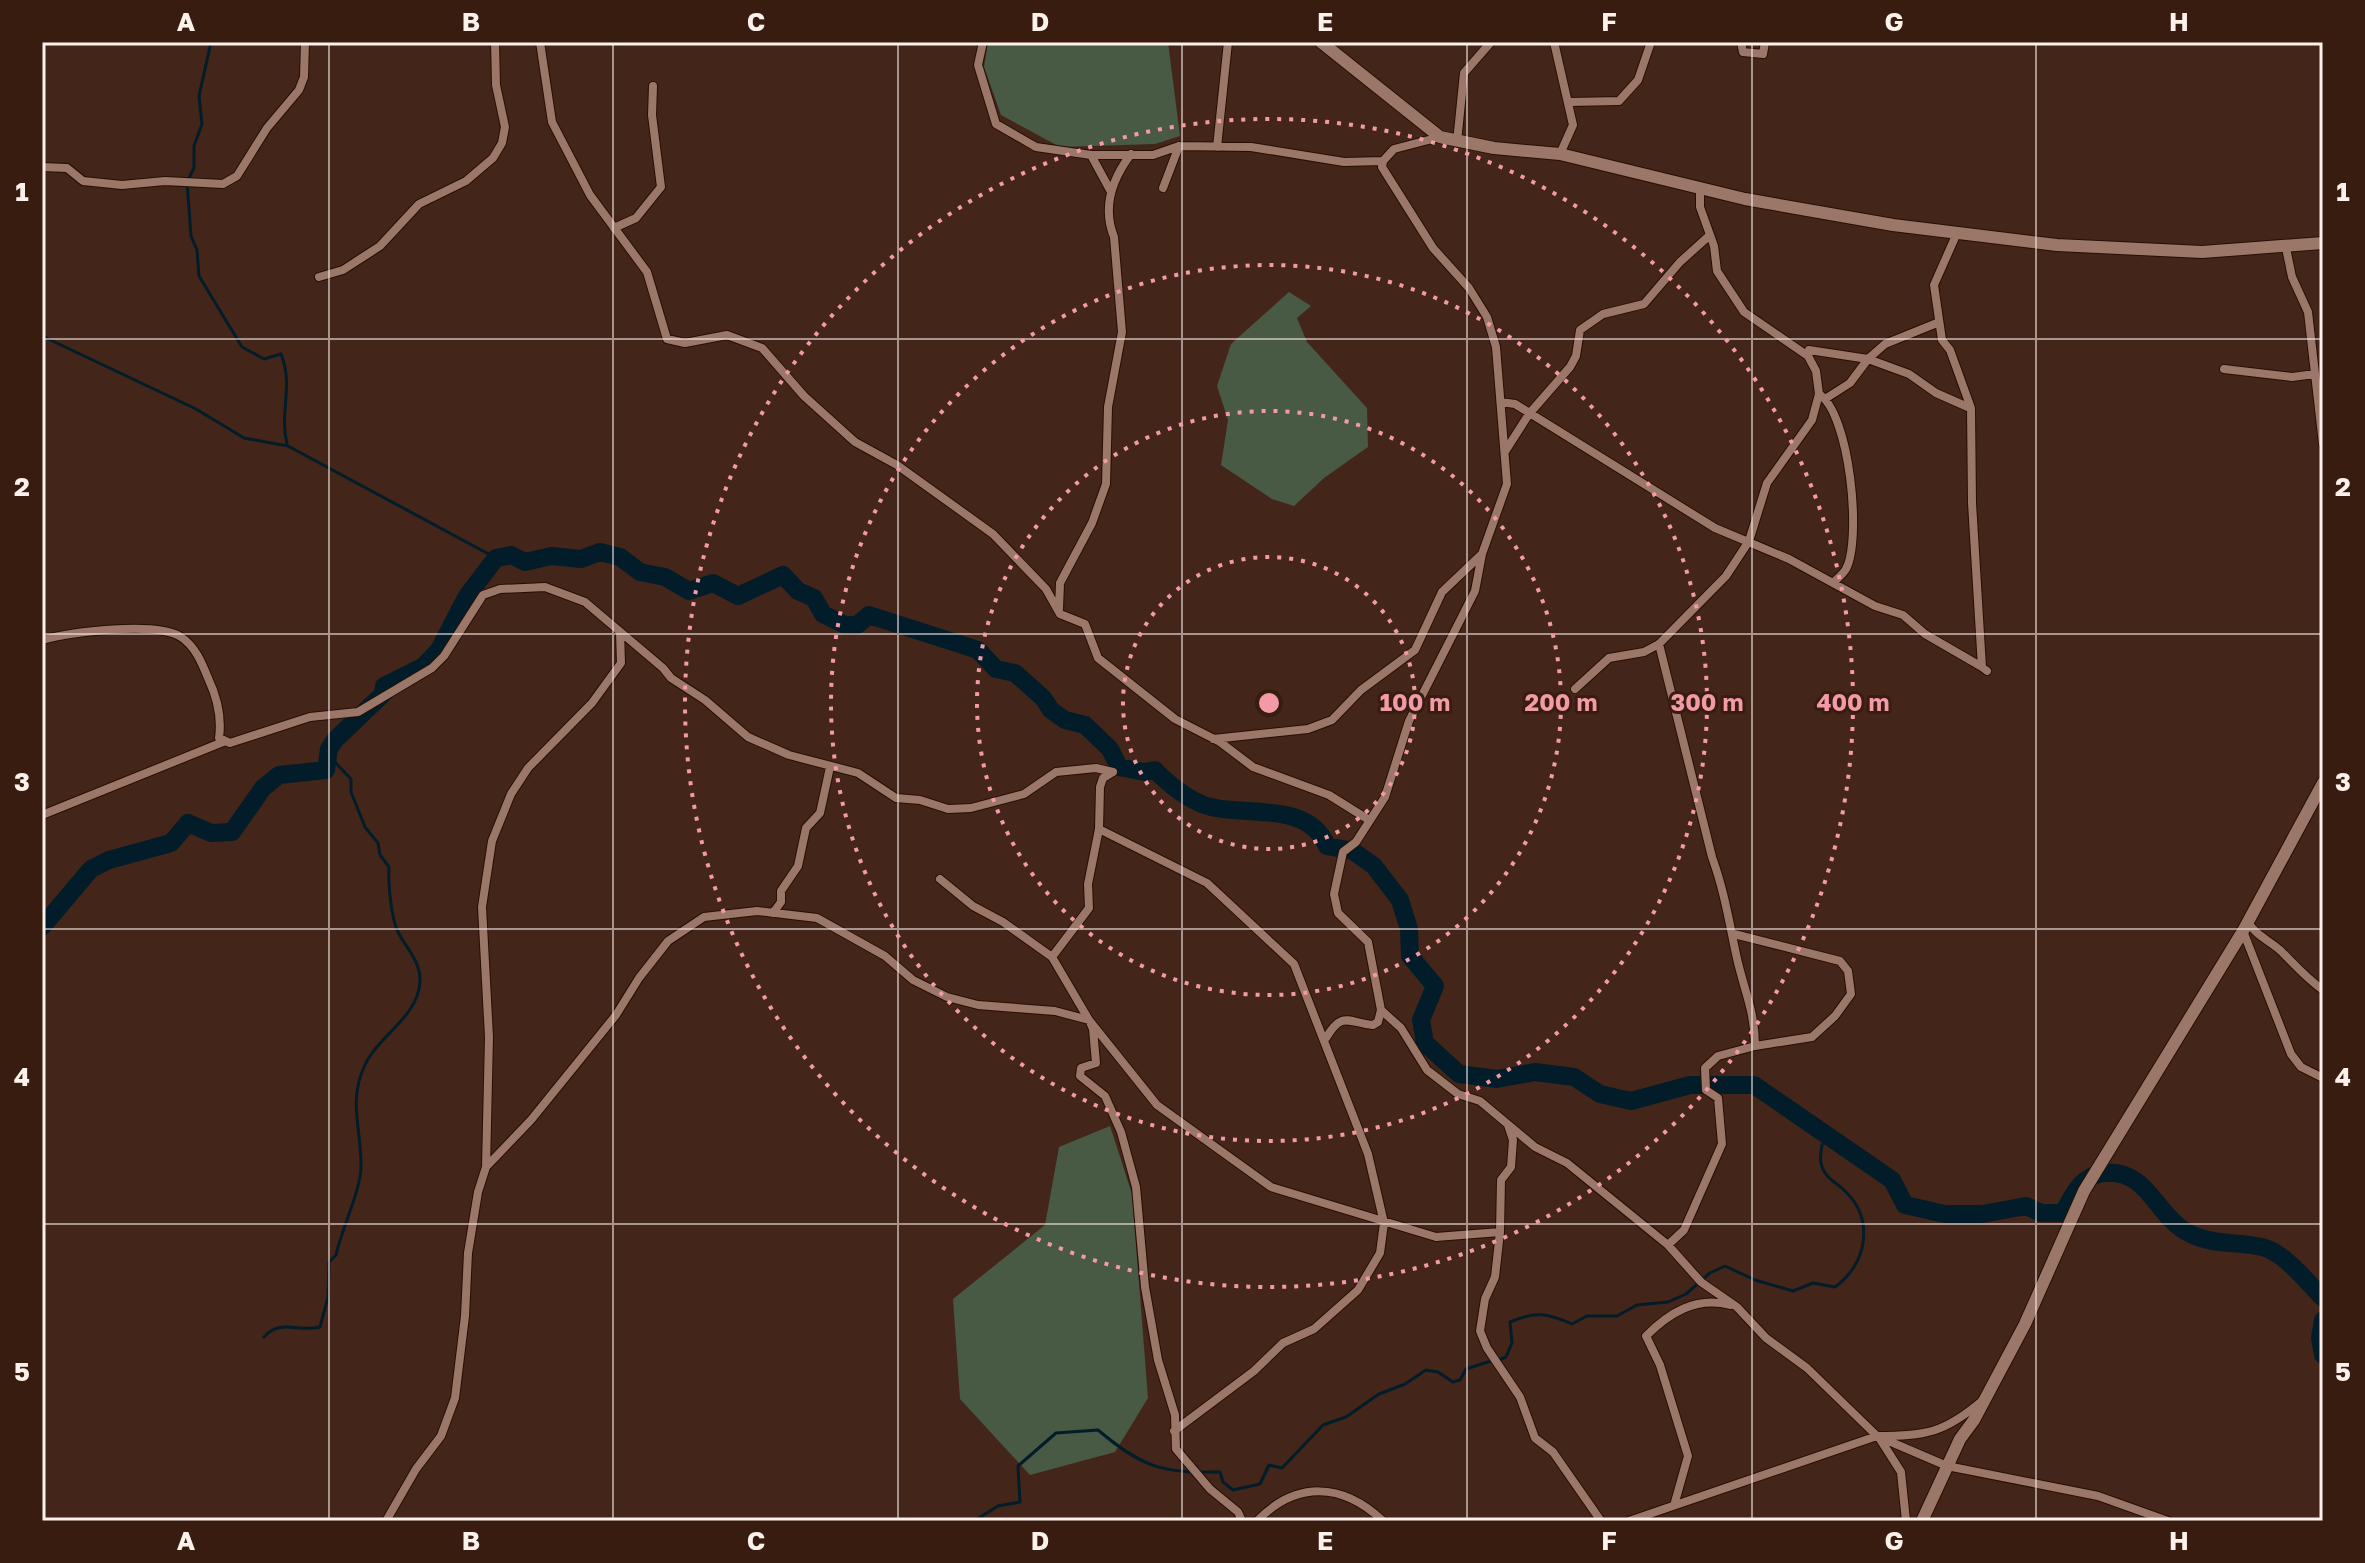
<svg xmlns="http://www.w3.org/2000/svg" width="2365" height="1563" font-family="'Golos Text',sans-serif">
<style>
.forest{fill:#485944}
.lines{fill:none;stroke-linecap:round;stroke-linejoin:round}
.stream{stroke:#021d29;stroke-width:3}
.river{stroke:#021d29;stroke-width:18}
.street-casing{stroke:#280e03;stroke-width:10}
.secondary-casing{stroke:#280e03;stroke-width:14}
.street{stroke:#9a7768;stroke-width:8}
.secondary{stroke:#9a7768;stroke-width:12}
.grid{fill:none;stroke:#fdf1ec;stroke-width:2;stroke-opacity:0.55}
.ring{fill:none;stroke:#f39aa7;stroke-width:4;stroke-dasharray:4 8}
.centre{fill:#f39aa7;stroke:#381c10;stroke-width:4}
.ring-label{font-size:24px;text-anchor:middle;font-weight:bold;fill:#f39aa7;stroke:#381c10;stroke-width:6;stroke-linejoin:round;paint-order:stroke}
.neatline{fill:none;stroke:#fdf1ec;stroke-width:3}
.grid-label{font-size:26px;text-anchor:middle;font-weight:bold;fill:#fdf1ec}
</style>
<rect width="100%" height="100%" fill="#432619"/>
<path class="forest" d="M988,42H1168L1180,136L1155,144L1060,147L1001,115L984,67Z
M1289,292L1311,306L1297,318L1307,342L1367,408L1368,447L1324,478L1294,506L1272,499L1221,465L1228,420L1217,386L1231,344Z
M1110,1126L1132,1194L1148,1398L1115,1452L1030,1475L960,1399L953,1299L1045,1225L1059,1147Z"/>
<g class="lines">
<path class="stream" d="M211,42L199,96L202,124L194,146V168L187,182L191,236L197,250L199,276L242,347L264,359L281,354C294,386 279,412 287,444
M42,336L196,409L244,438L288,446L496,558
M264,1337C280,1318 300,1333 320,1327L328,1297L329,1262L336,1255C342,1228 360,1192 361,1168C362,1132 348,1102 364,1067C377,1036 419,1017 420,981C421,962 406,948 398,932C391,917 388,883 389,867L380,855L378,843L365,827L351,792V779L329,756
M1499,1360L1506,1357L1512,1343L1510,1322C1536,1311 1547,1313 1572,1324L1587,1316H1617L1637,1305L1668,1302L1686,1294L1710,1273L1725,1266L1755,1280L1793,1291L1813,1283L1835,1287C1867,1264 1875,1220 1845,1191C1836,1182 1824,1178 1821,1163C1820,1158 1821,1150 1822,1145L1830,1135
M974,1521L998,1506L1020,1502L1018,1466L1056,1433L1098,1430C1143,1468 1162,1473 1220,1472L1223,1482L1233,1490L1260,1484L1269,1465L1282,1468L1323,1425L1346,1417L1379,1394L1405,1384L1426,1370L1438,1372L1453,1382L1460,1380L1466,1369L1491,1361"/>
<path class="river" d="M42,927L91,869L109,860L171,843L188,823L211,833L232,832L263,788L279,775L326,770L329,749L335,740L383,694L384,686L424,666L439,650L467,596L496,558L511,555L525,562L551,556L581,559L600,552L620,557L640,572L665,577L689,591L713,583L738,596L783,575L798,591L814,598L823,614L845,625H857L869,615L978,650L996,669L1015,673L1043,698L1051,710L1065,720L1085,725L1110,749L1119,767L1144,772L1155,770C1168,784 1192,803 1211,807C1249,816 1309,802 1327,846L1353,851L1374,866L1400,900L1409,929L1410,956L1435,986L1421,1020L1425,1043L1459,1074L1497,1079L1535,1072L1574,1077L1600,1094L1631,1101L1690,1085H1754L1892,1180L1905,1205L1945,1214H1982L2026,1206L2041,1213H2063C2074,1194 2080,1176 2104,1173C2146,1168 2155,1213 2185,1231C2210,1246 2235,1241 2262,1247C2284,1252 2307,1282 2323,1298
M2323,1320L2320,1338L2323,1355"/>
<defs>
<path id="street" d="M540,42L552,122L590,195L647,272L667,339L685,343L727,335L762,348L804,396L855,442L897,465L993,534L1046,589L1060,614L1085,624L1098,658L1175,719L1220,742L1253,767L1329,795L1369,820
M983,42L978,65L996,124L1036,147L1091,155H1153L1179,146L1251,147L1344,162L1383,161
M1554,42L1573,125L1560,154
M1741,42L1743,52L1763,54L1765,42
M1570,102L1619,101L1638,80L1651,42
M1457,142L1464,73L1491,42
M1217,147L1228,42
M1091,155L1110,190
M42,167L67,168L83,181L122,185L165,181L223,184L237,176L267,128L299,90L304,77L305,42
M1163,188L1179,146
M614,228L636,218L661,187L652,115L653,86
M1957,233L1934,285L1942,340L1950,350L1971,408L1972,503L1982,667L1987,671
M2286,248L2292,277L2308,312L2323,444
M319,277L343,270L380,246L419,204L466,181L493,158L502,143L505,127L496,85L495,42
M1937,323L1885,344L1868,359L1909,374L1936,393L1970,408
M1809,350L1868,359L1850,383L1825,399
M2224,369L2292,377L2315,374
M1819,394C1850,414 1862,539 1846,569C1843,574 1837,579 1833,583
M1501,402L1515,404L1715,528L1789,559L1875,606L1903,615L1925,634L1982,667
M1506,450L1529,414L1570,367L1576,356L1580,330L1603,314L1644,304L1680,262L1710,235
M1482,554L1475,591L1409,721L1385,797L1356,842L1343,852L1334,894L1338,913L1368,942L1381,1010L1401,1028L1427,1070L1458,1094L1480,1101L1535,1147L1567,1163L1668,1245L1701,1282L1737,1307L1766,1338L1807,1368L1877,1436L1947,1466L2098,1496L2168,1521
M1059,609L1060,583L1092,523L1106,484L1108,407L1122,332L1114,237C1102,207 1112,179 1131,154
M42,640C71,632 156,621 181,637C195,646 202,663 208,678C217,697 222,717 219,738L230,743L310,717L358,712L432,668L444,656L483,595L500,589L545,587L585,602L663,668L671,678L705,700L748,737L789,755L858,773L896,798L920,800L948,809L971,808L1024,794L1056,772L1096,768L1113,772L1103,778L1100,787L1099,829L1088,884L1089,908L1052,957
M1659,644L1712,857C1724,890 1729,921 1736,954C1743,988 1755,1010 1755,1046L1718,1056L1705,1068L1706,1090L1718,1098L1722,1144L1684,1230L1668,1245
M1575,689L1609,658L1644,652L1659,644L1726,576L1749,541L1767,483L1812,420L1819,394L1816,371L1808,356L1744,312L1717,271L1714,246L1700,207V187
M1213,739L1308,729L1332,720L1361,690L1415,650L1442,592L1482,554L1507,484L1496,347L1487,317L1469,288L1433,248L1382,167L1383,161L1394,149L1440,137
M42,815L223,742
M1099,829L1207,883L1294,964L1368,1154L1384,1223L1380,1253L1358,1290L1314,1329L1283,1343L1254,1371L1174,1431
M940,879L973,906L1003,922L1052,957L1089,1020L1093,1029L1096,1063L1081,1068L1080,1076L1105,1096L1121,1132L1136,1187L1145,1287L1158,1360L1175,1415L1176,1449L1210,1489L1238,1512L1242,1521
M773,913L781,902V891L798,866L806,828L820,813L830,767
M2248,922C2256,936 2269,940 2281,951C2295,965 2306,978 2323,990
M2243,931L2291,1054L2301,1067L2323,1078
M1734,934L1840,961L1848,971L1851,994L1835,1016L1812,1037L1755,1046
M1326,1038C1342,1011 1347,1022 1373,1025L1378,1022L1381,1010
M486,1167L489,1037L482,907L492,841L511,794L528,768L592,703L621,663L620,632
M1500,1232L1495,1277L1485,1299L1480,1331L1487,1348L1520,1397L1535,1438L1553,1452L1601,1521
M1880,1439L1901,1472L1906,1521
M1675,1502L1688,1456L1660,1365L1646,1336C1669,1313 1696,1296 1730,1305
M386,1521L416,1469L441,1436L455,1398L465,1316L468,1253L478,1192L486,1167L531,1120L616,1015L639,978L668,941L704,917L757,911L817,918L885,956L913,980L947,997L978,1005L1055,1011L1089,1020L1157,1105L1271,1187L1436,1237L1500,1232L1501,1180L1511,1167L1513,1140L1508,1125
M1257,1521C1296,1481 1342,1482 1383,1521
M1629,1521L1877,1436C1926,1436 1944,1433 1982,1401"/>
<path id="secondary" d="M1321,42L1440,137L1494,148L1560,154L1745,199L1893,225L2057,245L2202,252L2323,243
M1922,1521L1960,1439L1974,1420L2025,1324L2084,1191L2243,931L2323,783"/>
</defs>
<use href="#street" class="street-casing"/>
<use href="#secondary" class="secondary-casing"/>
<use href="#street" class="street"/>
<use href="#secondary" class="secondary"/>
</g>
<path class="grid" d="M329,42V1521M613,42V1521M898,42V1521M1182,42V1521M1467,42V1521M1752,42V1521M2036,42V1521M42,339H2323M42,634H2323M42,929H2323M42,1224H2323"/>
<g class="ring">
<circle cx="1269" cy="703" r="146"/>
<circle cx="1269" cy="703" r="292"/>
<circle cx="1269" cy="703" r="438"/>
<circle cx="1269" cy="703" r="584"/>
</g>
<circle cx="1269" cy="703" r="12" class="centre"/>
<g class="ring-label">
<text x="1415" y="711">100 m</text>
<text x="1561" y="711">200 m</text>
<text x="1707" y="711">300 m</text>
<text x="1853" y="711">400 m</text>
</g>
<rect width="2365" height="1563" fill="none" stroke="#381c10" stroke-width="88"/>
<rect x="44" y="44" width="2277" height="1475" class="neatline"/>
<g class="grid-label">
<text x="186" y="31">A</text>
<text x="471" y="31">B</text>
<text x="756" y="31">C</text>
<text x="1040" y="31">D</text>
<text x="1325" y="31">E</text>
<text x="1609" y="31">F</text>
<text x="1894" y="31">G</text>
<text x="2179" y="31">H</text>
<text x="22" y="201">1</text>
<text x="2343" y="201">1</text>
<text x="22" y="496">2</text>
<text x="2343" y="496">2</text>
<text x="22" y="791">3</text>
<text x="2343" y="791">3</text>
<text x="22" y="1086">4</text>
<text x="2343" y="1086">4</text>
<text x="22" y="1381">5</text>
<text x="2343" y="1381">5</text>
<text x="186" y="1550">A</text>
<text x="471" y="1550">B</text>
<text x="756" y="1550">C</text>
<text x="1040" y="1550">D</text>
<text x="1325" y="1550">E</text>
<text x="1609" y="1550">F</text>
<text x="1894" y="1550">G</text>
<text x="2179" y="1550">H</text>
</g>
</svg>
